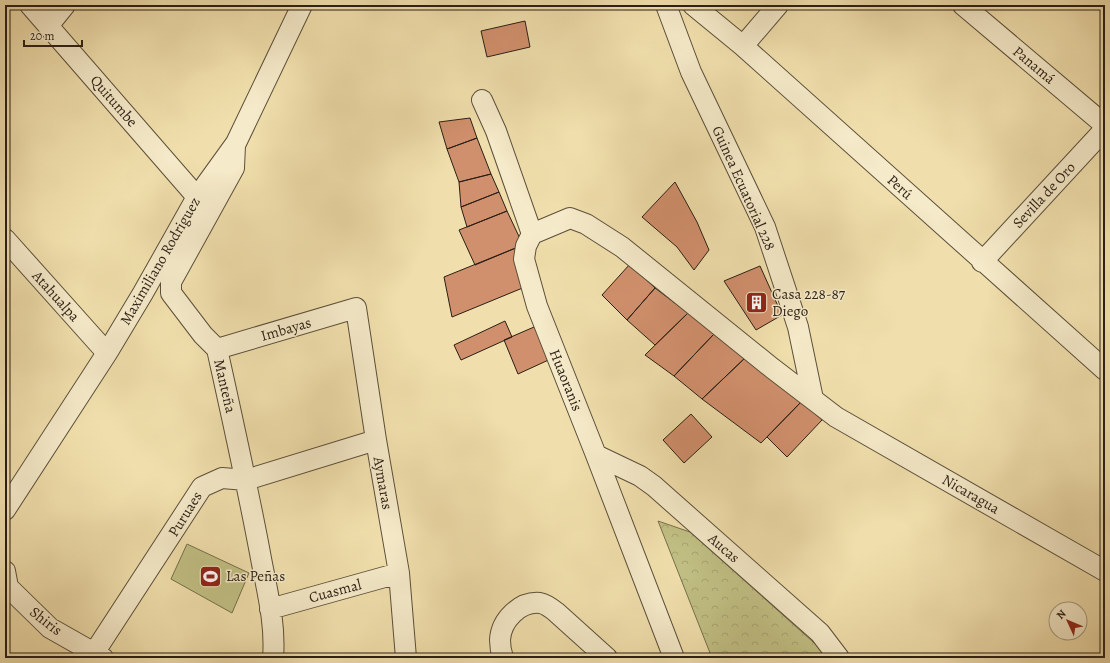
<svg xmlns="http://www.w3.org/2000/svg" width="1110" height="663" font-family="Alegreya,serif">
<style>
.green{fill:#c1c084;stroke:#76704c}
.forest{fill:url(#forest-crowns);stroke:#76704c}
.building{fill:#d1906d;stroke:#2a1f15}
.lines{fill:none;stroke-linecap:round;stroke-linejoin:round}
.minor-casing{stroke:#5c4f3b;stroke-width:22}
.minor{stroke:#f5eac9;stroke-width:20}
.labels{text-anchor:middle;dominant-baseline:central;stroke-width:3;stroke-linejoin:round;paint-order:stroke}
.street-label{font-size:15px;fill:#2a1f15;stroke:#f5eac9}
.poi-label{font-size:15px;fill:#2a1f15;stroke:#f5eac9;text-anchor:start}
</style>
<defs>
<pattern id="forest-crowns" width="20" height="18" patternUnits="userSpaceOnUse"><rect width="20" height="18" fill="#c1c084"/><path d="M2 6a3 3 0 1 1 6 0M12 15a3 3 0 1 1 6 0" fill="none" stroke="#a6a571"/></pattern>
</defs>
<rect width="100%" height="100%" fill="#f0dfac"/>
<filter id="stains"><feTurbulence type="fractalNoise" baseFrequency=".005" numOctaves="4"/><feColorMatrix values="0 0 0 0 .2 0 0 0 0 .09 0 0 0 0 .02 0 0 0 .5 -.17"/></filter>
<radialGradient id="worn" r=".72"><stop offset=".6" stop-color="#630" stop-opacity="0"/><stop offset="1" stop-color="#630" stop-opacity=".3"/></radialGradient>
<path class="green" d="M187,544L249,573L232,613L171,579Z"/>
<path class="forest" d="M658,521L690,532L831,658H712Z"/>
<path class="building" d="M525,21L530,47L487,57L481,31Z
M470,118L477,138L447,149L439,122Z
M477,138L491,174L459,182L447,149Z
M491,174L499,192L461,207L459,182Z
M675,182L697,222L709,250L694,270L677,247L642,217Z
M499,192L507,211L467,227L461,207Z
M507,211L523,245L475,265L459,230Z
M523,245L525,287L452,317L444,277Z
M630,264L655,288L627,320L602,295Z
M760,266L782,315L756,330L724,281Z
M655,288L688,313L655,345L627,320Z
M688,313L714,334L674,376L645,355Z
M505,321L512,337L461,360L454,345Z
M541,324L555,357L518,374L504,340Z
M714,334L746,357L702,399L674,376Z
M746,357L802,401L761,443L702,399Z
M802,401L822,420L787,457L767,437Z
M691,414L712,437L684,463L663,440Z"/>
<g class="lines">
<defs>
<path id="minor" d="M30,5L197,197
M666,5L691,72L765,227L798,327L813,399
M693,5L743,46L1105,370
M963,5L1105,125
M48,26L65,5
M743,46L778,5
M482,100L496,131L532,234L526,246L524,259L537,306L596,455L674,658
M235,145L234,168L171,282V293L203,335L217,349C232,417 247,484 260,553C266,587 276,622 273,658
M532,234L570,218L586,224L622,247L772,368L836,417L1105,571
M5,239L107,353
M982,262L1105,129
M217,349L356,308L376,440L399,573L406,658
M596,455L640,476L654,486L820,633L839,658
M5,510L107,353L143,293L197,197L236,143L302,5
M5,571L8,587L50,628L103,658
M270,609L399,573
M94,653L202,487L222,478L246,480L376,440
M503,658C501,652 500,646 500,640C501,620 520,601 540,603C546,604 551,608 556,612L607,658"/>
</defs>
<use href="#minor" class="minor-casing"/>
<use href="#minor" class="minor"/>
</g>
<defs>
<symbol id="building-square" viewBox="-11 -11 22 22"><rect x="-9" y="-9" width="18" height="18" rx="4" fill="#8f2418" stroke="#f5eac9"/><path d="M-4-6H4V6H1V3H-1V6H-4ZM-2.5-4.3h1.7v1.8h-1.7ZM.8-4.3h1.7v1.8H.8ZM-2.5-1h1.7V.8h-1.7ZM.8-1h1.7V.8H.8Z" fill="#fff"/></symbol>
<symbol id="stadium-square" viewBox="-11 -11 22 22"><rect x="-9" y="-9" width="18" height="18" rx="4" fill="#8f2418" stroke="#f5eac9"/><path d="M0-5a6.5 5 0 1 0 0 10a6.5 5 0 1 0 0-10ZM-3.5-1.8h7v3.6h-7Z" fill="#fff"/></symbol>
</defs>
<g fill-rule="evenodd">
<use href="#building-square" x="744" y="290" width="25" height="25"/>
<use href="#stadium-square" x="198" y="564" width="25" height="25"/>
</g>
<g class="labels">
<g class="street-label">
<text transform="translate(1034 65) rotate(40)">Panamá</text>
<text transform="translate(114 101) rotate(49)">Quitumbe</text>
<text transform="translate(900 187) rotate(42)">Perú</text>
<text transform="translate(744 188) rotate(66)">Guinea Ecuatorial 228</text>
<text transform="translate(1044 195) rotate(-47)">Sevilla de Oro</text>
<text transform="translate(160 261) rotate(-60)">Maximiliano Rodriguez</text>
<text transform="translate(56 296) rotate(48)">Atahualpa</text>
<text transform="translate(286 329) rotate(-16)">Imbayas</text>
<text transform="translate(566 380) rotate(68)">Huaoranis</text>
<text transform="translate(225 386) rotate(77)">Manteña</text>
<text transform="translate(383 483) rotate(80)">Aymaras</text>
<text transform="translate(971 494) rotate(30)">Nicaragua</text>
<text transform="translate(185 514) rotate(-58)">Puruaes</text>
<text transform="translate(724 548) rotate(41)">Aucas</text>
<text transform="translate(335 591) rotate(-15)">Cuasmal</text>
<text transform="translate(46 621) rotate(38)">Shiris</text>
</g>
<g class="poi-label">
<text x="772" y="294">Casa 228-87<tspan x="772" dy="17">Diego</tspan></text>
<text x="226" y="576">Las Peñas</text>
</g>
</g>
<rect width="1110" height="663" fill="none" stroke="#f0dfac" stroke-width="20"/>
<rect x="6" y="6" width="1098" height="651" fill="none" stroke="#2a1f15" stroke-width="2"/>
<rect x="10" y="10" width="1090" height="643" fill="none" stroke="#2a1f15"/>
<g transform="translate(1068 621) rotate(314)"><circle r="19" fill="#f5eac9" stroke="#a49981"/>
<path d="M0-3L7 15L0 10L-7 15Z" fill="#8f2418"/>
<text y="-6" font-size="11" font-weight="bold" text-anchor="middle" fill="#2a1f15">N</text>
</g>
<path d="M24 40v6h58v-6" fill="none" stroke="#2a1f15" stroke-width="2"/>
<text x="30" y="40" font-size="12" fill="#2a1f15" stroke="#f5eac9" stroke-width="3" paint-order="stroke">20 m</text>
<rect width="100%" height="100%" filter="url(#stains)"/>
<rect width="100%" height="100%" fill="url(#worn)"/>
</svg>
